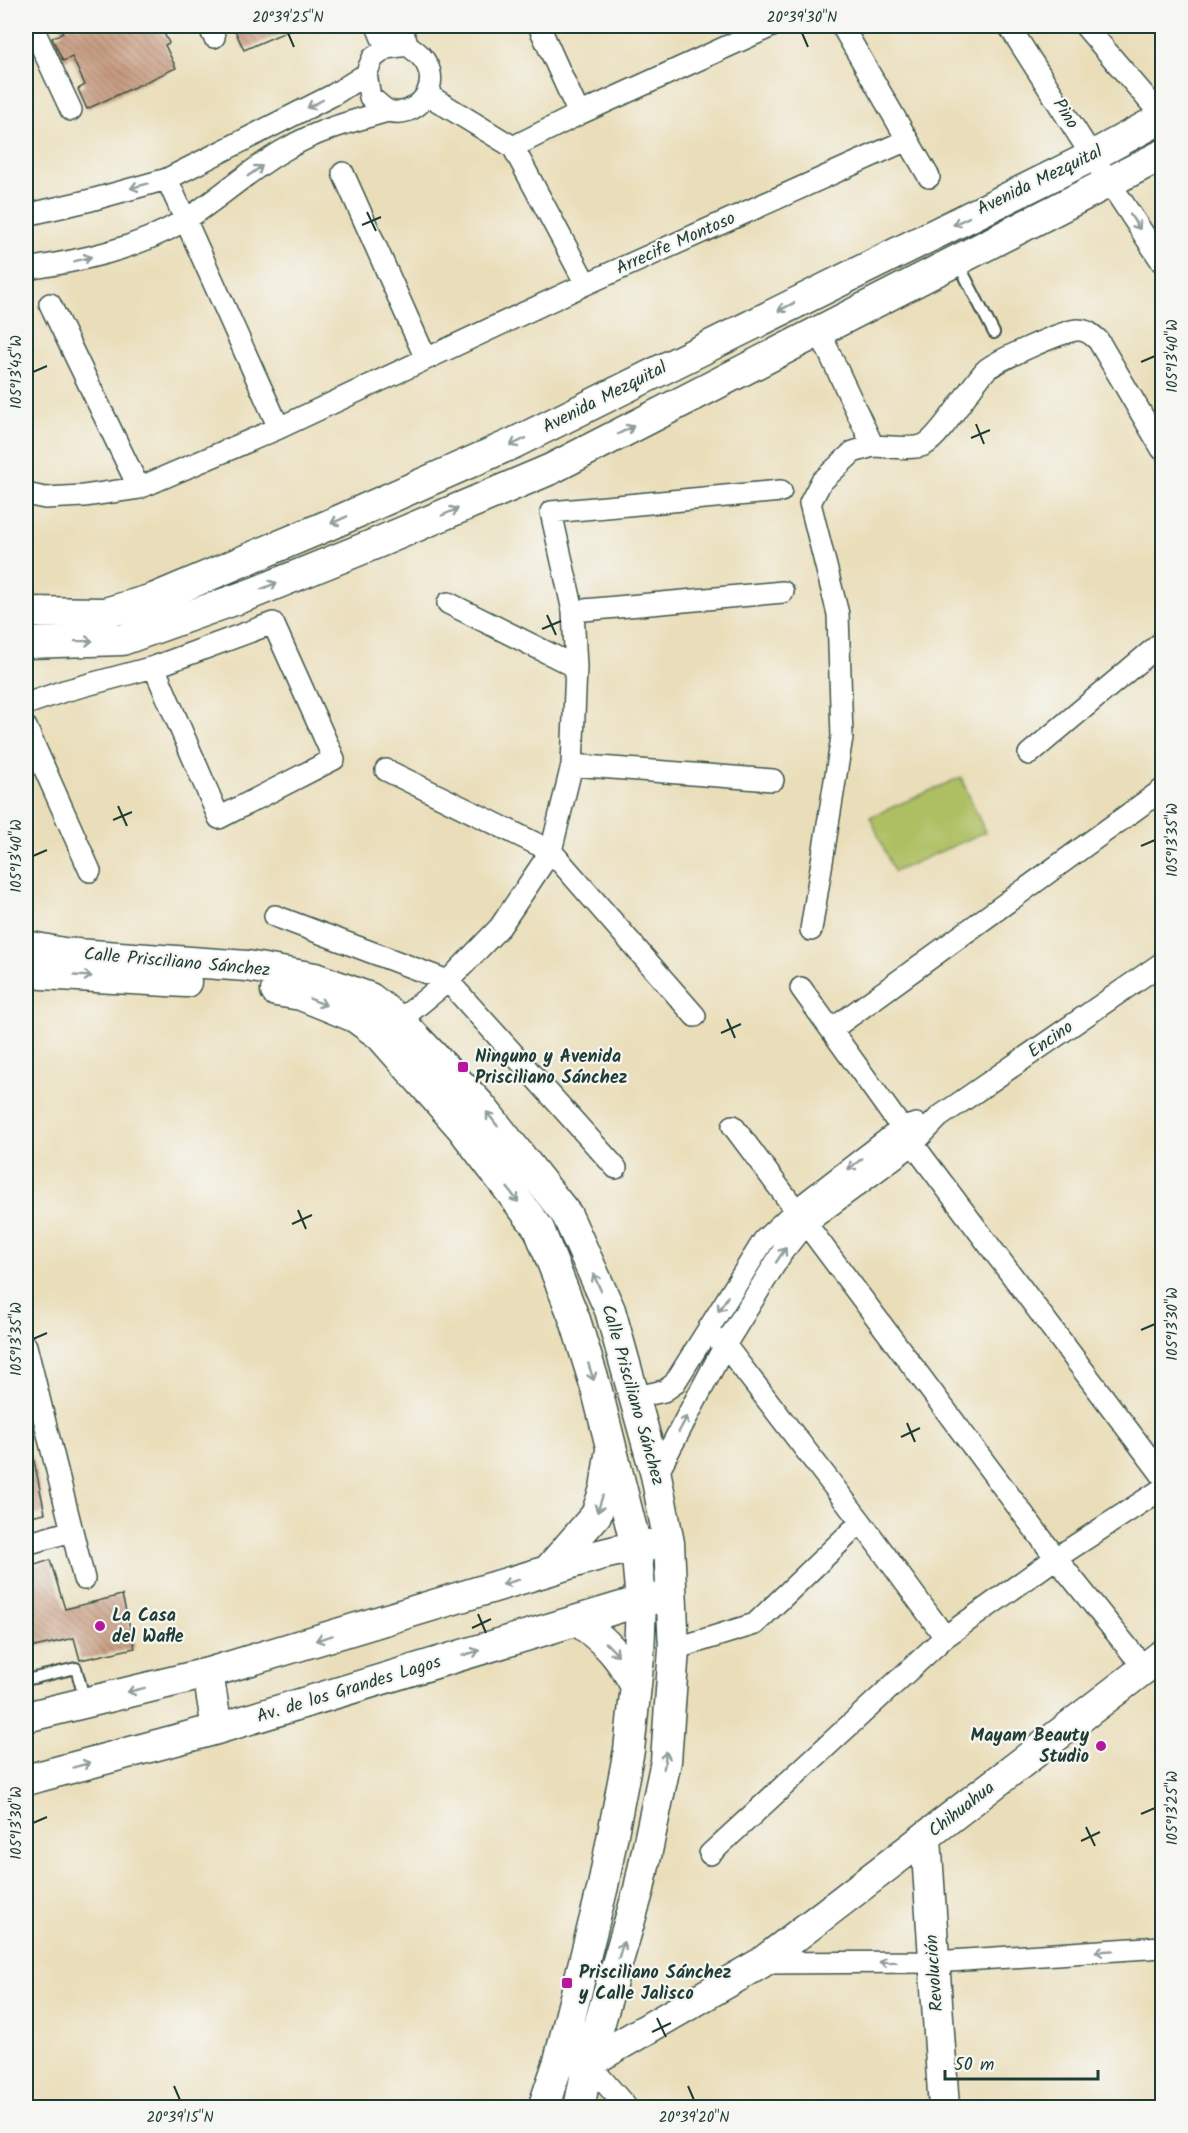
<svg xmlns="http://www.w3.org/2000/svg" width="1188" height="2133" font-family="Kalam,sans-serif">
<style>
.pitch{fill:#adbf62;stroke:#667e4b;stroke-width:1.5}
.building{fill:url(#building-back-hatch)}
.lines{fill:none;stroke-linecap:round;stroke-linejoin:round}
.lane-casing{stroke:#3d5548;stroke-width:14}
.street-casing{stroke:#3d5548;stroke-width:24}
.secondary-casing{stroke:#3d5548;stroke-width:33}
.lane{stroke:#fff;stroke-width:10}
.street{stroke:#fff;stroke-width:21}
.secondary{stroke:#fff;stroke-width:30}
.oneway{stroke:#8f9e9a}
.ticks{fill:none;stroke:#1f3d34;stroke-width:2}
.poi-dot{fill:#b5179e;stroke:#f6f6f2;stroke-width:2}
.labels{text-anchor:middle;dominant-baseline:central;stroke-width:4.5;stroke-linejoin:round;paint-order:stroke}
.street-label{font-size:18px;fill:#1f3d34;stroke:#f6f6f2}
.poi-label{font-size:18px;font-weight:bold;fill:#1f3d34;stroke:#f6f6f2;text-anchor:start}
.neatline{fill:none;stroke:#1f3d34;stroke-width:2}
.ticks-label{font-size:15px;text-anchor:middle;fill:#1f3d34}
</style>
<defs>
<pattern id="building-back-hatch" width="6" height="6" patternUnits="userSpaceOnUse" patternTransform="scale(1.5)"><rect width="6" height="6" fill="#c79b80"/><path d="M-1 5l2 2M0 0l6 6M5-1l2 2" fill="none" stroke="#a1806a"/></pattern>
</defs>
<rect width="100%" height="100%" fill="#f6f6f2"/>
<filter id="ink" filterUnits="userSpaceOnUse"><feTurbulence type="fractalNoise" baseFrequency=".0167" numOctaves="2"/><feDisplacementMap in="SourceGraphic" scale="12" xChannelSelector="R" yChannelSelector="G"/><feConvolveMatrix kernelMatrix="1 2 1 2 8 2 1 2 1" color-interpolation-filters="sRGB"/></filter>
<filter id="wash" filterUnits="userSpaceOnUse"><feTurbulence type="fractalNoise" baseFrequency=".008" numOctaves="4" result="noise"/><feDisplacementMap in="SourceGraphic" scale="24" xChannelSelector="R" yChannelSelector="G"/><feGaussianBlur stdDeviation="1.35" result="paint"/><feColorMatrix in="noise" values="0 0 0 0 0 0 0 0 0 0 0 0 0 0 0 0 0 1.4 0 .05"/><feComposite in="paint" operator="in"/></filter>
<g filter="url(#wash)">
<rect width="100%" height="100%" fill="#eadeba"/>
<path class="pitch" d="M961,777L985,832L894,872L870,817Z"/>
<g id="blocks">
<path class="building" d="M60,26H160L169,43L165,45L176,68L87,109L78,89L85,85L72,57L63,61L52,38L63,33Z
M233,26H299L244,50Z
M26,1456H33L45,1513L26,1517Z
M50,1560L65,1609L122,1595L135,1648L80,1660L74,1638L26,1649V1568Z"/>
</g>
</g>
<g filter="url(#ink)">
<use href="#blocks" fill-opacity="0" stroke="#3d5548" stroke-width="1.5"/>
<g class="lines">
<defs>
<path id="lane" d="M958,263L994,333
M26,1680L76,1668L85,1701"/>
<path id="street" d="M32,26L71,110
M209,26L214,37
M377,26L386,48
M399,26L408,45
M539,26L579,114
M842,26L929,177
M1009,26L1092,156L1162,262
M1085,26L1162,116
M428,95L513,147L579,114L772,26
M513,147L586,284
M343,173L426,359
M167,179L279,428
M26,215L91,200L167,179L333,95L366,74L373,58L386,48L408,45C415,51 423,56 427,65C440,89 415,119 389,111C383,109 376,101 370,97L366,74
M26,269C80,261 137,249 185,220C220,198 250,169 286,149C318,130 353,121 388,111
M50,304L139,488
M873,446C886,446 912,450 924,445C941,437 970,386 986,370C994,362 1066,329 1078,330C1087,330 1091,334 1098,340L1162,449
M26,494L45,498L84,496L139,488L279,428L586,284L907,140
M448,603L576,667
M573,611L783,592
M26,704L64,691L154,667L273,623L334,759L219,818L154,667
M26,727L90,871
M1029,754L1162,642
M572,765L773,780
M386,770L551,851L695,1016
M275,916L448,981L616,1168
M811,930L842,737L838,614L810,503L821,482L853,452L873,446L819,331
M801,988L913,1144L1162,1475
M389,1029L448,981L500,927L551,851L572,765L576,667L573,611L551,512L781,491
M831,1030L1162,790
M733,1126L1056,1558L1145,1669
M716,1339L725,1345L861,1522L945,1637
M26,1346L84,1579
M636,1397L664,1391L674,1384L764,1240L796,1210L902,1128L916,1124
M656,1475L725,1345L783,1251L805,1224L913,1144L939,1117L1162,963
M26,1544L72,1531
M674,1649L755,1624L861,1522
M710,1854L945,1637L1056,1558L1162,1489
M761,1963L935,1962L1162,1947
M588,2063L627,2108"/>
<path id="secondary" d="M26,612L105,613L153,599L331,524L514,443L1092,156L1162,118
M26,643L122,640L251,594L377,543L551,469L1162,155
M26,946L63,953L247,966L315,978L370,998L400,1021L480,1105L567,1215L610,1310L656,1475L669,1543L674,1649L666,1761L639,1889L588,2063L579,2108
M26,969L42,974L186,982
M276,991L301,995L355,1017L380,1035L461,1127L539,1229L575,1320L597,1391L636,1546L641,1601L639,1657L629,1750L603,1886L559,2061L543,2108
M550,1568L596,1515L605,1489L610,1455
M578,1621C607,1642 619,1655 636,1686
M208,1673L217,1729
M26,1717L208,1673L547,1571C586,1558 616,1549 657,1544
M26,1780L217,1729L641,1601L660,1598
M926,1838L944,2108
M577,2062L588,2063L761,1963L1162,1655"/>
</defs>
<use href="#lane" class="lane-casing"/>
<use href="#street" class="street-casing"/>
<use href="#secondary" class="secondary-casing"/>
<use href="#lane" class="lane"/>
<use href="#street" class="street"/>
<use href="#secondary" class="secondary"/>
</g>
<defs><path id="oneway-shaft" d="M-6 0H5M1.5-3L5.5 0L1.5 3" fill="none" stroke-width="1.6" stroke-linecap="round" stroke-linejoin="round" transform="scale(1.5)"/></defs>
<g class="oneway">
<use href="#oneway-shaft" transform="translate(315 104) rotate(152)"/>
<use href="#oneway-shaft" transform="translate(255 171) rotate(-35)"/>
<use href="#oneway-shaft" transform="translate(139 186) rotate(165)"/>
<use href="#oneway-shaft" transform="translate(961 221) rotate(154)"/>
<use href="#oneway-shaft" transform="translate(1135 222) rotate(56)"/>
<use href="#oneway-shaft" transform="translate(83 259) rotate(-15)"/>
<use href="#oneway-shaft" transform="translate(786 307) rotate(153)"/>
<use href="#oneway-shaft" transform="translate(626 430) rotate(-27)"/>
<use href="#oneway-shaft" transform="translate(518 442) rotate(154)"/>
<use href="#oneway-shaft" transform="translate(450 512) rotate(-23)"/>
<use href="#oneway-shaft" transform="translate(339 520) rotate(156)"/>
<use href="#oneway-shaft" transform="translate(269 586) rotate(-22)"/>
<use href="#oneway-shaft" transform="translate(84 641) rotate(-1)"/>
<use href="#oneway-shaft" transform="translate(83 976) rotate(3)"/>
<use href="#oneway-shaft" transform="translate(318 1002) rotate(22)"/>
<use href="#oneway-shaft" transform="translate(492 1119) rotate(-128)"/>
<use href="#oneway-shaft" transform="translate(855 1164) rotate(142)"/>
<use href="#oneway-shaft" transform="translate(513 1195) rotate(53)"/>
<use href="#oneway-shaft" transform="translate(781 1255) rotate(-56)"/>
<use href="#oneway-shaft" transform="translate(597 1282) rotate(-115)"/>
<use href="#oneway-shaft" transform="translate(723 1304) rotate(122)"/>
<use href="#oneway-shaft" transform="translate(591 1372) rotate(72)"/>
<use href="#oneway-shaft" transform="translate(683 1424) rotate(-62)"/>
<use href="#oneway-shaft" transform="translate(600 1504) rotate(108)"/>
<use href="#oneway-shaft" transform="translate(511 1582) rotate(163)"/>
<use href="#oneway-shaft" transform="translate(324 1638) rotate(163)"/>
<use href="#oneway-shaft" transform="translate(612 1649) rotate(45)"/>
<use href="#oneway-shaft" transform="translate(471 1653) rotate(-17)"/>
<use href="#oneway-shaft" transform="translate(136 1690) rotate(166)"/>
<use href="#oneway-shaft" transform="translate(665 1760) rotate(-82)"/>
<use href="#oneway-shaft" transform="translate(82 1765) rotate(-15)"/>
<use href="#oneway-shaft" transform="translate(621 1950) rotate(-73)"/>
<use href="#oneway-shaft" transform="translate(1104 1951) rotate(176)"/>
<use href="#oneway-shaft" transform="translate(888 1962) rotate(179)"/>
</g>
</g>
<path class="ticks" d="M288,33L294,47M802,33L808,47M367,212L376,231M362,225L381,217M1141,362L1155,356M33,372L47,366M976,424L984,444M971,438L990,430M547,615L556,635M542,629L561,621M118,806L127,826M113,820L132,812M1141,846L1155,840M33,856L47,850M727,1019L735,1038M721,1033L741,1024M298,1210L306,1229M292,1224L312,1215M1141,1330L1155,1324M33,1339L47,1333M907,1423L915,1442M901,1437L920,1428M478,1614L486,1633M472,1628L491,1619M1141,1814L1155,1808M33,1823L47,1817M1086,1827L1095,1846M1081,1841L1100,1832M657,2018L666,2037M652,2032L671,2023M174,2086L180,2100M688,2086L694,2100"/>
<g class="poi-dot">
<rect x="457" y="1061" width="12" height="12" rx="3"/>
<circle cx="100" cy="1626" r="6"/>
<circle cx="1101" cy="1746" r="6"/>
<rect x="561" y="1977" width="12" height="12" rx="3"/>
</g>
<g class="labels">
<g class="street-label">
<text transform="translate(1065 114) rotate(58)">Pino</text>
<text transform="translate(1040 181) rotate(-26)">Avenida Mezquital</text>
<text transform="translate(676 244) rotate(-24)">Arrecife Montoso</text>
<text transform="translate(605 398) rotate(-27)">Avenida Mezquital</text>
<text transform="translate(177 963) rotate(5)">Calle Prisciliano Sánchez</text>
<text transform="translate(1051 1040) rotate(-35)">Encino</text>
<text transform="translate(632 1395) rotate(74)">Calle Prisciliano Sánchez</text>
<text transform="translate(349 1690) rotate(-17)">Av. de los Grandes Lagos</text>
<text transform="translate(962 1810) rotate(-38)">Chihuahua</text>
<text transform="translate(935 1973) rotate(-94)">Revolución</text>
</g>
<g class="poi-label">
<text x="475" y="1057">Ninguno y Avenida<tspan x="475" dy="21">Prisciliano Sánchez</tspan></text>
<text x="112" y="1616">La Casa<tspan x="112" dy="21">del Wafle</tspan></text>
<text x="1089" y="1736" text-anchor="end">Mayam Beauty<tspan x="1089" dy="21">Studio</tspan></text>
<text x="579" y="1973">Prisciliano Sánchez<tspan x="579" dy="21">y Calle Jalisco</tspan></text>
</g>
</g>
<rect width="1188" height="2133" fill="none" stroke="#f6f6f2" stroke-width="66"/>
<path d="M945 2070v9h153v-9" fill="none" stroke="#1f3d34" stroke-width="3"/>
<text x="954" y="2070" font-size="18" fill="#1f3d34" stroke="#f6f6f2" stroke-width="4.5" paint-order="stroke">50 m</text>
<rect x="33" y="33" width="1122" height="2067" class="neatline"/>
<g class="ticks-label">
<text x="288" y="22">20°39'25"N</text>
<text x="802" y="22">20°39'30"N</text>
<text transform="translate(1172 356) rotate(-90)" y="5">105°13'40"W</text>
<text transform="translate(16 372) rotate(-90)" y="5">105°13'45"W</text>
<text transform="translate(1172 840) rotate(-90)" y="5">105°13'35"W</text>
<text transform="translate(16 856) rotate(-90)" y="5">105°13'40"W</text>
<text transform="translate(1172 1324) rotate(-90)" y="5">105°13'30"W</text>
<text transform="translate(16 1339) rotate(-90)" y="5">105°13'35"W</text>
<text transform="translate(1172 1808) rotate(-90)" y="5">105°13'25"W</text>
<text transform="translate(16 1823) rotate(-90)" y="5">105°13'30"W</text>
<text x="180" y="2122">20°39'15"N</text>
<text x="694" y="2122">20°39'20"N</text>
</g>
</svg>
